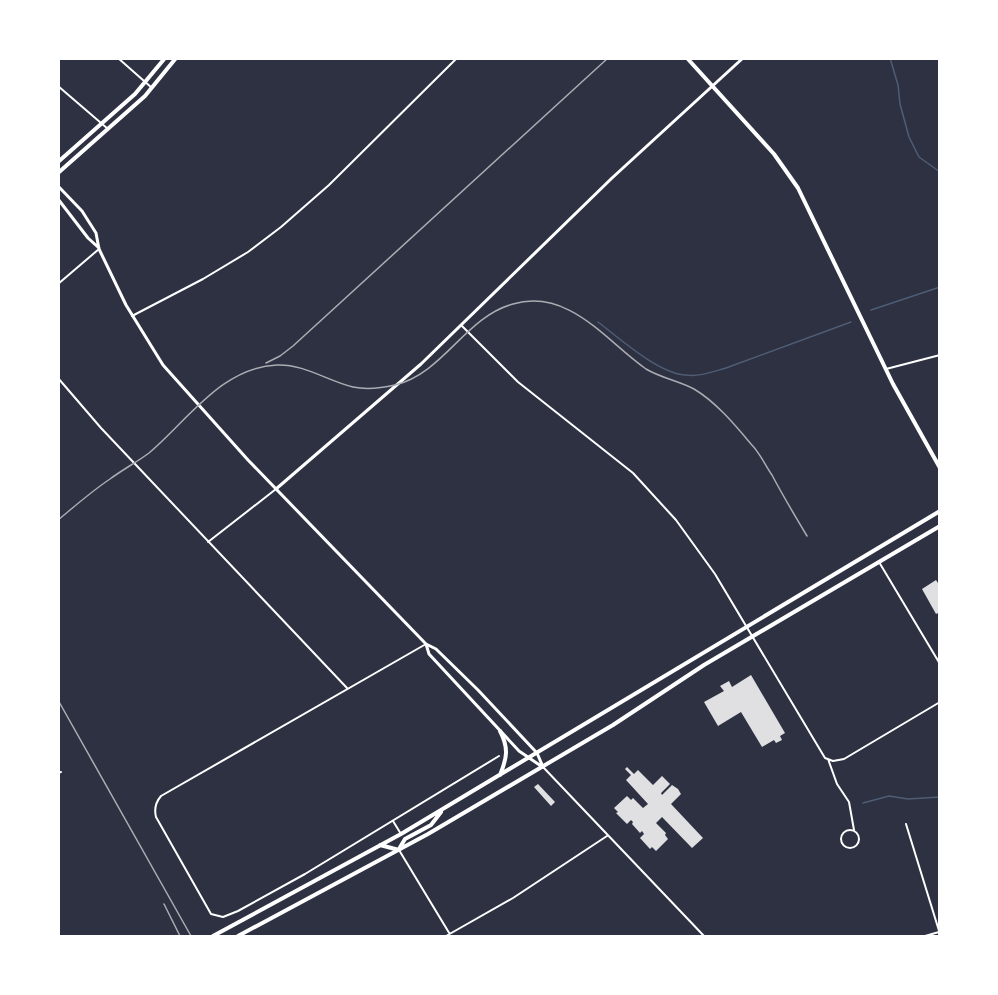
<svg xmlns="http://www.w3.org/2000/svg" width="998" height="995" font-family="Ubuntu,sans-serif">
<style>
.lines{fill:none;stroke-linecap:round;stroke-linejoin:round}
.stream{stroke:#4f5d75;stroke-width:1.5}
.building{fill:#e0e0e3}
.minor{stroke:#fff;stroke-width:2}
.tertiary{stroke:#fff;stroke-width:3}
.secondary{stroke:#fff;stroke-width:4}
.primary{stroke:#fff;stroke-width:4}
.rail{stroke:#abadb3;stroke-width:1.5}
</style>
<rect width="100%" height="100%" fill="#2d3142"/>
<g class="lines">
<path class="stream" d="M890,58L898,85L900,104L909,137L919,157L940,172
M871,310L940,287
M598,322C619,338 658,373 685,375C699,377 712,372 726,368L851,322
M863,803L889,796L908,799L940,797"/>
</g>
<path class="building" d="M936,580L940,586V612L936,614L922,589Z
M751,675L785,733L780,736L782,740L776,743L774,740L762,747L741,712L718,726L704,702L724,691L720,686L729,681L732,687Z
M627,767L634,774L638,770L653,785L662,776L670,784L661,793L662,795L672,785L678,789L681,794L671,804L703,838L692,848L662,817L656,823L666,833L665,835L668,839L656,851L652,847L650,849L640,838L644,834L642,831L640,833L632,824L633,822L631,820L627,824L616,813L618,812L614,808L627,796L631,800L633,798L643,808L648,804L626,780L631,775L625,769Z
M538,784L555,802L551,806L534,787Z"/>
<g class="lines">
<path class="minor" d="M118,58L152,88
M58,86L108,129
M58,284L99,249
M132,316L203,279L248,252L281,227L329,185L457,58
M461,325L518,382L633,473L676,520L715,574L825,758L833,761L844,759L940,702
M886,369L940,355
M58,378L101,428L347,688
M208,542L276,489
M879,562L940,664
M426,644L161,796C155,803 154,809 156,817L211,914L223,917L238,911L305,874L499,756
M828,759L837,784L849,802L854,830
M543,767L704,936
M58,773L61,772
M393,821L401,834
M906,824L940,934
M841 839a9 9 0 1 1 18 0a9 9 0 1 1-18 0Z
M399,850L451,936
M446,936L513,898L607,836
M925,936L939,932"/>
<path class="tertiary" d="M58,186L82,211L96,233L99,249L126,305L163,365L248,460L426,644L436,649L478,690L537,753L543,767
M58,199L88,238L99,248
M276,489L421,364L612,178L743,58
M426,644L429,654L519,751L541,766"/>
<path class="secondary" d="M687,58L774,154L798,188L893,384L940,468
M58,162L135,94L165,58
M58,173L145,96L176,58"/>
<path class="primary" d="M500,775C507,758 509,748 500,731
M380,845L399,850
M399,849L405,839L431,825L441,812
M213,936L401,834L940,511
M238,936L428,834L613,725L704,665L940,526"/>
<path class="rail" d="M266,363L280,356L293,346L608,58
M58,520C75,506 92,491 110,479C122,470 137,462 149,453C188,420 222,367 277,365C305,364 327,381 353,387C367,390 382,388 395,385C444,373 465,317 513,304C569,288 606,341 646,369C661,378 679,381 694,389C716,402 735,425 751,444C760,453 765,465 772,475C783,496 795,516 807,536
M58,700L191,936
M164,904L180,936"/>
</g>
<rect width="998" height="995" fill="none" stroke="#ffffff" stroke-width="120"/>
</svg>
